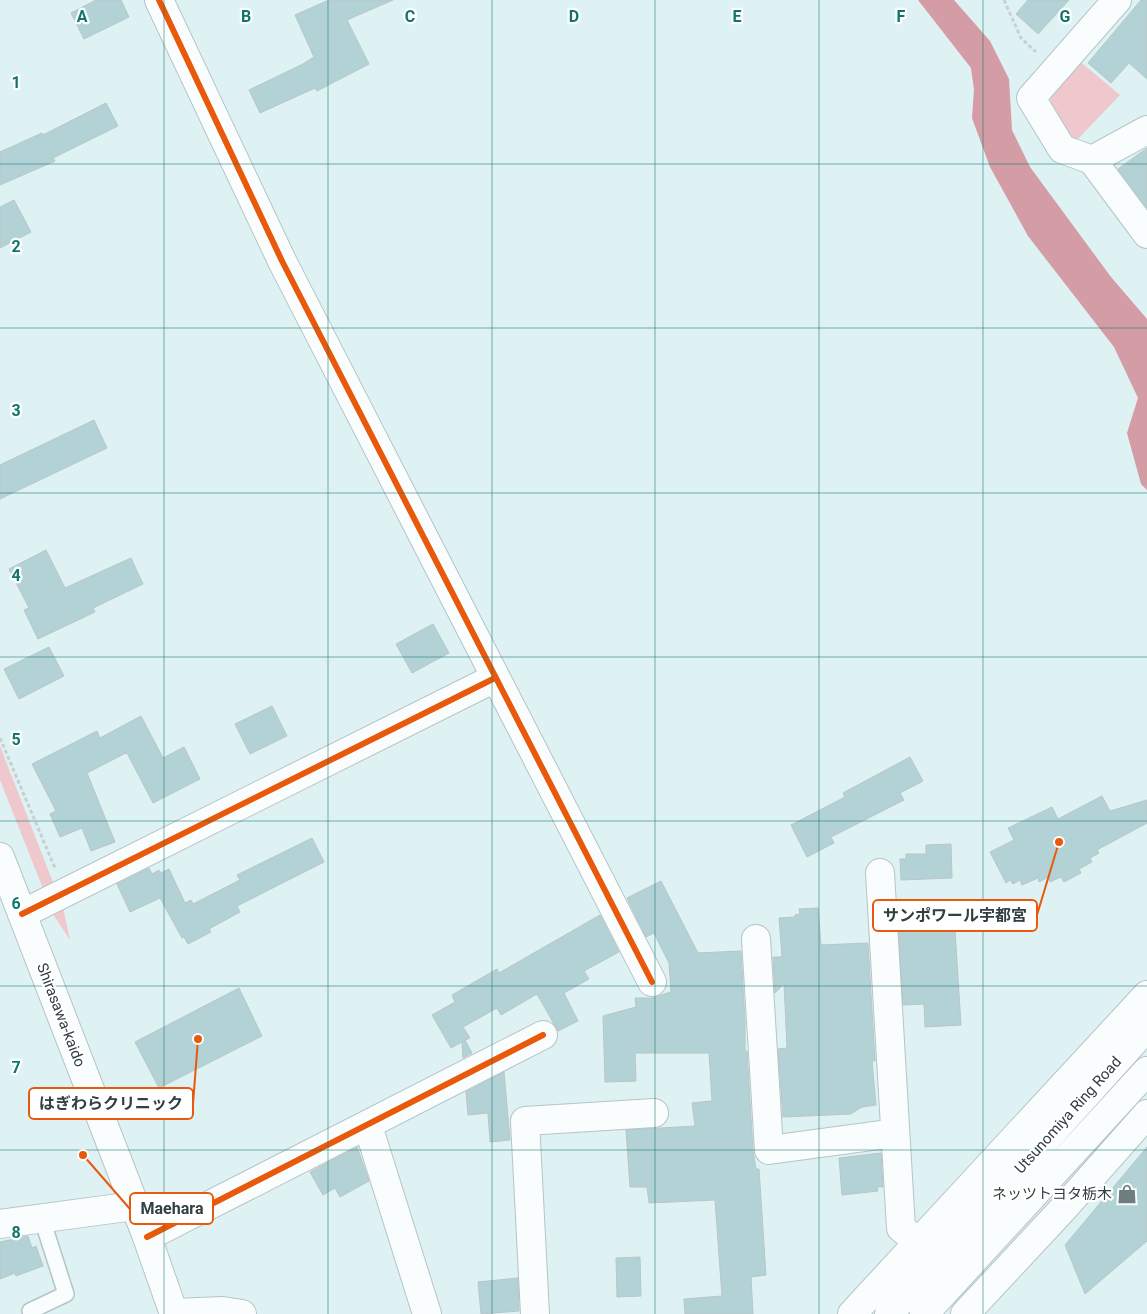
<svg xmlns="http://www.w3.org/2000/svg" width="1147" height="1314" font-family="Roboto,'Noto Sans JP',sans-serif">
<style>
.green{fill:#efc8ce}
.water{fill:#d49ca5}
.building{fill:#b3d2d6;stroke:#b8c6c8}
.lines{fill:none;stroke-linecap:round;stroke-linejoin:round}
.lane-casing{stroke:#b6c4c6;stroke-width:18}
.street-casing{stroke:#b6c4c6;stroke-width:30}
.secondary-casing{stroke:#b6c4c6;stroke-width:30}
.highway-casing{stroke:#b6c4c6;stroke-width:30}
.path{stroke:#cad0d1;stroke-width:3;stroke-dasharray:4 2.5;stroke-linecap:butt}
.lane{stroke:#fafdfd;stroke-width:15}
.street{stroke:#fafdfd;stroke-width:28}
.secondary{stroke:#fafdfd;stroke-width:28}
.highway{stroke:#fafdfd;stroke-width:28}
.cycleway-casing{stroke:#fff;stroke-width:9}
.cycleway{stroke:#e8590c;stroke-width:6}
.grid{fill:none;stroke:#0f766e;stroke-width:1;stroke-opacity:0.55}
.labels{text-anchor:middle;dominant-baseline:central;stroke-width:4.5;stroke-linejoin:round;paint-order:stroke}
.street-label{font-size:15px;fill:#324042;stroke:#fff}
.poi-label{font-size:15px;fill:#324042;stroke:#fff;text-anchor:end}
.grid-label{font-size:16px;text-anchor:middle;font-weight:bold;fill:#0f766e;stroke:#fff;stroke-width:4.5;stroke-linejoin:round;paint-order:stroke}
.leader{fill:none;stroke:#e8590c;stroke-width:2}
.callout-dot{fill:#e8590c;stroke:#fff;stroke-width:2}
.callout{fill:#fff;stroke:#e8590c;stroke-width:2}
.callout-label{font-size:16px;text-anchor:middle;font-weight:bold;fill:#324042}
</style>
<rect width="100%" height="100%" fill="#def1f3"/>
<path class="green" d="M1077,59L1120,95L1074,143L1050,109L1051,91Z
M0,746L63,908L70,940L53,914L0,780Z"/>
<path class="water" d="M918,0H954L990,41L1009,79L1012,130L1030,167L1111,277L1147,319V490L1141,484L1127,433L1138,398L1114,347L1028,236L990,167L972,118L974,90L971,68Z"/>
<path class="building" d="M96,0H121L129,17L84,39L71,13Z
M329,0H393L347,20L369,64L317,91L315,88L260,113L249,90L303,64L314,57L295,15Z
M1028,0H1069L1038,34L1016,14Z
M1141,0H1147V79L1129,63L1111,83L1088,63Z
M106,103L118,126L53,158L55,161L0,185V152L42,133L43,135Z
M1147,148V208L1118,169Z
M14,200L31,232L0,248V207Z
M94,420L107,448L0,499V465Z
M46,550L65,588L131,558L143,584L93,608L95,612L38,639L24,610L29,608L9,569Z
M433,624L449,653L412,673L396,644Z
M49,647L64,676L19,699L4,669Z
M272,706L287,736L250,754L235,724Z
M141,716L163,758L184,747L200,779L153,803L127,753L124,754L87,773L115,842L91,851L82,828L60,837L50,814L56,811L32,764L97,731L100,738Z
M910,757L923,781L900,793L904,800L831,837L834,843L807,857L791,825L845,797L843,793Z
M1102,796L1110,811L1147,800V823L1097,850L1099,853L1090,858L1092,862L1079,869L1081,873L1064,882L1061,877L1050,882L1048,877L1039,882L1038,878L1022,885L1020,880L1013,884L1010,880L1006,883L990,852L1014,840L1008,828L1052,807L1058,819Z
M312,838L324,862L237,906L240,912L209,929L211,932L188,944L184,937L182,938L160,898L130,912L117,884L149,868L152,874L159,870L161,873L169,869L185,903L191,900L193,904L240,880L237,875Z
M951,844L952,878L901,880L900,859H906V854H926V845Z
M661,881L698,953L741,951L745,1021V1051H747L753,1151L756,1169H759L766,1275L751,1277L753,1314H685L684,1299L722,1296L715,1200L649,1203L647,1187H630L626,1130L695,1126L692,1103L712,1101L709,1053H635L636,1081L605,1082L603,1016L636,1007L635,998H652L671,992L669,963L654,933L646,937L627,898Z
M818,908L821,945L868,943L875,1061H872L876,1105L862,1107L851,1114L783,1117L778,1049L787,1048L784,984L775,993L773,957H782L779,918L795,917V915L800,914L799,909Z
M954,914L961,1025L925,1027L924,1004L903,1005L898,920Z
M600,915L619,952L584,971L589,979L564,993L578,1021L558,1031L537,994L501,1015L497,1008L463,1027L470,1038L465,1040L472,1053L463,1058L462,1042L451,1048L432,1015L455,1002L452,995L497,969L499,973Z
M239,988L262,1036L159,1088L135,1042Z
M504,1072L510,1140L490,1142L488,1113L468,1115L466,1092Z
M357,1147L369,1181L340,1197L335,1188L323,1195L310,1172Z
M1147,1147V1241L1085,1294L1065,1245Z
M881,1153L883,1187H877L878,1191L842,1195L839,1158Z
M28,1236L32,1248L36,1246L43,1266L16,1276L15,1273L0,1279V1242Z
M640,1257L641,1296L617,1297L616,1258Z
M518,1278L519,1311L481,1314L478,1282Z"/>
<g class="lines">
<defs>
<path id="lane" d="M30,1311L66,1294L42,1219"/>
<path id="street" d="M159,0L282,261L652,982
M1117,0L1031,98L1062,149L1092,160L1147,234
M1092,160L1147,130
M880,873L901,1228L918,1242
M22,914L495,678
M756,939L769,1150L895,1133
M368,1126L427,1314
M0,1224L134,1206
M147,1237L543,1035
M535,1314L525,1121L654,1113"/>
<path id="secondary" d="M0,857L147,1237L174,1314
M174,1313L223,1311L242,1314"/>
<path id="highway" d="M852,1314L1147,995
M889,1314L1147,1027
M924,1314L1147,1071
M965,1314L1063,1209L1147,1114"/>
</defs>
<use href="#lane" class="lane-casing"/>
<use href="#street" class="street-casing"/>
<use href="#secondary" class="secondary-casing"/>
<use href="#highway" class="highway-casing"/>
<path class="path" d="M1004,0L1021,38L1036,52
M0,738L55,868"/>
<use href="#lane" class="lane"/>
<use href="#street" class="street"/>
<use href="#secondary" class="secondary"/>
<use href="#highway" class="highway"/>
<defs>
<path id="cycleway" d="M159,0L282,261L652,982
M22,914L495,678
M147,1237L543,1035"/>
</defs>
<use href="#cycleway" class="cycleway-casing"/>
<use href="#cycleway" class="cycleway"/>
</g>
<path class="grid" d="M164,0V1314M328,0V1314M492,0V1314M655,0V1314M819,0V1314M983,0V1314M0,164H1147M0,328H1147M0,493H1147M0,657H1147M0,821H1147M0,986H1147M0,1150H1147"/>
<defs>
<symbol id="shop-bare" viewBox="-9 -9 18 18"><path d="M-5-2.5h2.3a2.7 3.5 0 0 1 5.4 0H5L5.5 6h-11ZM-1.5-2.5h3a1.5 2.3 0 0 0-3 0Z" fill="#6e7e80" stroke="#fff" stroke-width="2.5" paint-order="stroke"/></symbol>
</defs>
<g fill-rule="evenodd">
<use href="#shop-bare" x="1113" y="1180" width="28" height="28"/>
</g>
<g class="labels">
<g class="street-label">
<text transform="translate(61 1015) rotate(69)">Shirasawa-kaido</text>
<text transform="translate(1068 1115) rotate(-48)">Utsunomiya Ring Road</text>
</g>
<g class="poi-label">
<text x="1112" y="1194">ネッツトヨタ栃木</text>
</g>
</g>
<g class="grid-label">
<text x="82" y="22">A</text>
<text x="246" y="22">B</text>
<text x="410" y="22">C</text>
<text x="574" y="22">D</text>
<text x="737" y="22">E</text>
<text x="901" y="22">F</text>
<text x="1065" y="22">G</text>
<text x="16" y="88">1</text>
<text x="16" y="252">2</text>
<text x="16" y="416">3</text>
<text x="16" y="581">4</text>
<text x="16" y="745">5</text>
<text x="16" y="909">6</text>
<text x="16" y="1073">7</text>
<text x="16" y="1238">8</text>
</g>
<path class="leader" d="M1059 842L1037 915M198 1039L193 1104M83 1155L130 1209"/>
<g class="callout-dot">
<circle cx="1059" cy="842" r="5"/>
<circle cx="198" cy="1039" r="5"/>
<circle cx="83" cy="1155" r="5"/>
</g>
<g class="callout">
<rect x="873" y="900" width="164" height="31" rx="5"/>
<rect x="29" y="1088" width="164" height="31" rx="5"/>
<rect x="130" y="1193" width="83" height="31" rx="5"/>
</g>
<g class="callout-label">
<text x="955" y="921">サンポワール宇都宮</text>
<text x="111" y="1109">はぎわらクリニック</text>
<text x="172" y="1214">Maehara</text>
</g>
</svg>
